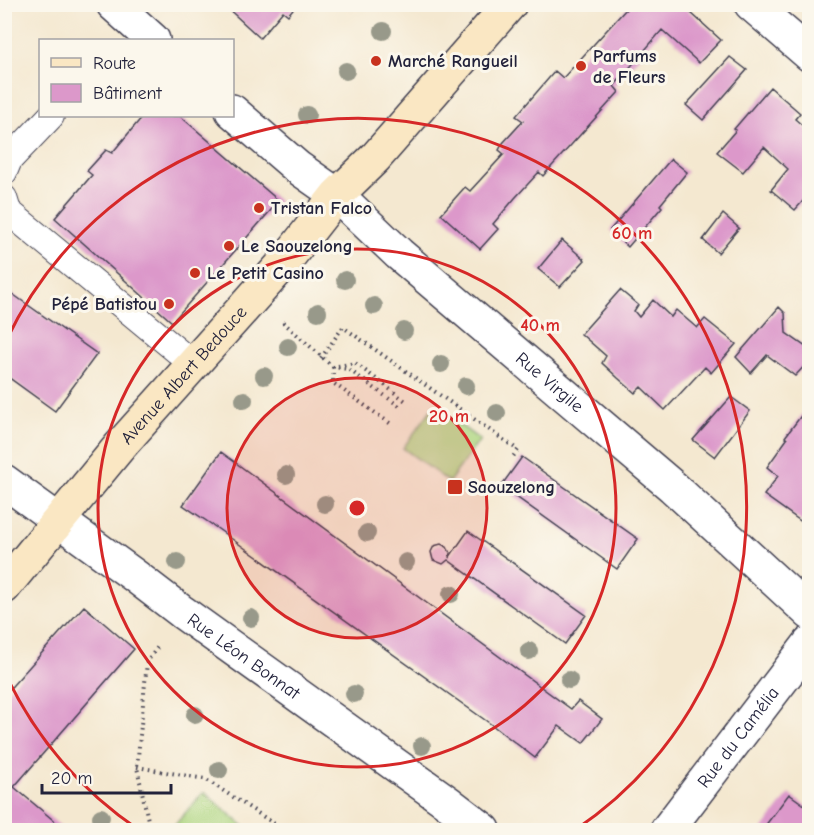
<svg xmlns="http://www.w3.org/2000/svg" width="814" height="835" font-family="'Comic Neue',sans-serif">
<style>
.green{fill:#add580;stroke:#687c5e;stroke-width:1.5}
.building{fill:#dc98ca}
.lines{fill:none;stroke-linecap:round;stroke-linejoin:round}
.lane-casing{stroke:#424051;stroke-width:28}
.street-casing{stroke:#424051;stroke-width:36}
.secondary-casing{stroke:#424051;stroke-width:36}
.path{stroke:#424051;stroke-width:4;stroke-dasharray:1.5 4.5;stroke-linecap:butt}
.lane{stroke:#fff;stroke-width:26}
.street{stroke:#fff;stroke-width:33}
.secondary{stroke:#fae7c3;stroke-width:33}
.tree{fill:#98998a}
.ring{fill:none;stroke:#d62828;stroke-width:3}
.poi-dot{fill:#c8321e;stroke:#fbf7ec;stroke-width:2}
.labels{text-anchor:middle;dominant-baseline:central;stroke-width:6;stroke-linejoin:round;paint-order:stroke}
.poi-label{font-size:18px;font-weight:bold;fill:#22223b;stroke:#fbf7ec;text-anchor:start}
.street-label{font-size:18px;fill:#22223b;stroke:#fbf7ec}
.centre{fill:#d62828;stroke:#fbf7ec;stroke-width:3}
.ring-label{font-size:18px;text-anchor:middle;font-weight:bold;fill:#d62828;stroke:#fbf7ec;stroke-width:6;stroke-linejoin:round;paint-order:stroke}
</style>
<rect width="100%" height="100%" fill="#fbf7ec"/>
<filter id="ink" filterUnits="userSpaceOnUse"><feTurbulence type="fractalNoise" baseFrequency=".0167" numOctaves="2"/><feDisplacementMap in="SourceGraphic" scale="12" xChannelSelector="R" yChannelSelector="G"/><feConvolveMatrix kernelMatrix="1 2 1 2 8 2 1 2 1" color-interpolation-filters="sRGB"/></filter>
<filter id="wash" filterUnits="userSpaceOnUse"><feTurbulence type="fractalNoise" baseFrequency=".008" numOctaves="4" result="noise"/><feDisplacementMap in="SourceGraphic" scale="24" xChannelSelector="R" yChannelSelector="G"/><feGaussianBlur stdDeviation="1.35" result="paint"/><feColorMatrix in="noise" values="0 0 0 0 0 0 0 0 0 0 0 0 0 0 0 0 0 1.4 0 .05"/><feComposite in="paint" operator="in"/></filter>
<g filter="url(#wash)">
<rect width="100%" height="100%" fill="#f4e8d0"/>
<path class="green" d="M434,406L480,440L449,482L403,448Z
M204,792L248,830H170Z"/>
<g id="blocks">
<path class="building" d="M223,4H297L288,15L283,11L260,38Z
M623,4H681L721,40L699,63L662,30L614,86L619,92L543,176L539,172L515,198L493,224L498,229L480,249L441,214L465,187L470,191L504,154L499,150L503,143L523,121L516,116L555,71L563,78L627,8Z
M730,57L747,70L703,120L686,105Z
M770,87L800,113L795,119L810,132V193L795,210L771,190L788,169L764,147L743,172L717,152L736,130L734,129Z
M143,116H180L279,201L172,322L55,218L92,175L87,171L106,150L112,153Z
M671,159L687,172L660,205L662,207L628,247L610,230Z
M723,214L739,228L718,253L703,240Z
M562,240L585,260L560,287L538,269Z
M4,288L97,354L55,411L4,374Z
M620,290L638,305L634,311L639,317L653,300L671,317L676,310L697,328L705,319L736,344L711,373L705,367L665,410L641,387L635,393L618,378L602,363L606,356L581,334Z
M779,307L785,313L786,333L810,350V360L795,376L767,355L751,373L736,357Z
M731,397L750,411L715,457L693,440Z
M810,404V520L806,525L764,495L778,476L767,467L787,439L785,437Z
M221,452L571,709L578,701L602,719L583,743L559,726L535,758L492,725L211,524L183,505Z
M522,457L638,539L617,569L501,486Z
M468,531L586,615L565,644L448,560L443,564L433,560L431,552L434,546L441,544L447,547L450,553L449,558Z
M84,606L134,649L14,787L65,830H4V695Z
M789,794L810,809V830H762Z"/>
</g>
</g>
<g filter="url(#ink)">
<use href="#blocks" fill-opacity="0" stroke="#424051" stroke-width="1.5"/>
<g class="lines">
<defs>
<path id="lane" d="M4,172L9,160L51,116
M4,198L8,211L193,364"/>
<g id="street">
<path d="M113,4L153,40"/>
<path d="M751,4L810,55"/>
<path id="s1" d="M232,111L297,167L337,195L399,254L673,487L810,613"/>
<path id="s2" d="M4,481L135,576L182,612L450,804L484,830"/>
<path id="s3" d="M667,830L810,643"/>
</g>
<g id="secondary">
<path id="s4" d="M4,587L120,446L283,264L337,195L376,157L510,4"/>
</g>
</defs>
<use href="#lane" class="lane-casing"/>
<use href="#street" class="street-casing"/>
<use href="#secondary" class="secondary-casing"/>
<path class="path" d="M283,322L333,367L348,369L402,408
M321,358L343,327L518,450L512,458
M338,366L355,363L407,402
M333,367V383L391,424
M137,767L205,779L284,830
M150,830L137,767L147,662L159,645"/>
<use href="#lane" class="lane"/>
<use href="#street" class="street"/>
<use href="#secondary" class="secondary"/>
</g>
<g class="tree">
<circle cx="383" cy="31" r="9"/>
<circle cx="346" cy="71" r="9"/>
<circle cx="307" cy="115" r="9"/>
<circle cx="345" cy="280" r="9"/>
<circle cx="374" cy="306" r="9"/>
<circle cx="318" cy="312" r="9"/>
<circle cx="404" cy="331" r="9"/>
<circle cx="288" cy="347" r="9"/>
<circle cx="441" cy="364" r="9"/>
<circle cx="264" cy="376" r="9"/>
<circle cx="466" cy="386" r="9"/>
<circle cx="244" cy="400" r="9"/>
<circle cx="497" cy="413" r="9"/>
<circle cx="286" cy="475" r="9"/>
<circle cx="325" cy="504" r="9"/>
<circle cx="367" cy="533" r="9"/>
<circle cx="177" cy="562" r="9"/>
<circle cx="406" cy="562" r="9"/>
<circle cx="451" cy="594" r="9"/>
<circle cx="251" cy="618" r="9"/>
<circle cx="529" cy="651" r="9"/>
<circle cx="569" cy="680" r="9"/>
<circle cx="354" cy="694" r="9"/>
<circle cx="195" cy="715" r="9"/>
<circle cx="422" cy="746" r="9"/>
<circle cx="219" cy="770" r="9"/>
<circle cx="101" cy="817" r="9"/>
</g>
</g>
<circle cx="357" cy="508" r="130" fill="#d62828" fill-opacity=".12"/>
<g class="ring">
<circle cx="357" cy="508" r="130"/>
<circle cx="357" cy="508" r="259"/>
<path d="M139 830A389 389 0 0 1 6 675M6 341A389 389 0 1 1 575 830"/>
</g>
<g class="poi-dot">
<circle cx="376" cy="61" r="6"/>
<circle cx="581" cy="66" r="6"/>
<circle cx="259" cy="208" r="6"/>
<circle cx="229" cy="246" r="6"/>
<circle cx="195" cy="273" r="6"/>
<circle cx="169" cy="304" r="6"/>
<rect x="447" y="479" width="16" height="16" rx="3"/>
</g>
<g class="labels">
<g class="poi-label">
<text x="593" y="56">Parfums<tspan x="593" dy="21">de Fleurs</tspan></text>
<text x="388" y="61">Marché Rangueil</text>
<text x="271" y="208">Tristan Falco</text>
<text x="241" y="246">Le Saouzelong</text>
<text x="207" y="273">Le Petit Casino</text>
<text x="157" y="304" text-anchor="end">Pépé Batistou</text>
<text x="468" y="487">Saouzelong</text>
</g>
<g class="street-label">
<text stroke="none"><textPath href="#s4" startOffset="278">Avenue Albert Bedouce</textPath></text>
<text stroke="none"><textPath href="#s1" startOffset="418">Rue Virgile</textPath></text>
<text stroke="none"><textPath href="#s2" startOffset="297">Rue Léon Bonnat</textPath></text>
<text stroke="none"><textPath href="#s3" startOffset="117">Rue du Camélia</textPath></text>
</g>
</g>
<circle cx="357" cy="508" r="9" class="centre"/>
<g class="ring-label">
<text x="632" y="239">60 m</text>
<text x="540" y="331">40 m</text>
<text x="449" y="422">20 m</text>
</g>
<rect width="814" height="835" fill="none" stroke="#fbf7ec" stroke-width="24"/>
<rect x="39" y="39" width="195" height="78" fill="#fbf7ec" stroke="#a4a2a5" stroke-width="1.5"/>
<rect x="51" y="58" width="30" height="9" fill="#fae7c3" stroke="#a4a2a5" stroke-width="1.5"/>
<text x="93" y="69" font-size="18" fill="#22223b">Route</text>
<rect x="51" y="84" width="30" height="18" fill="#dc98ca" stroke="#a4a2a5" stroke-width="1.5"/>
<text x="93" y="99" font-size="18" fill="#22223b">Bâtiment</text>
<path d="M42 784v9h129v-9" fill="none" stroke="#22223b" stroke-width="3"/>
<text x="51" y="784" font-size="18" fill="#22223b" stroke="#fbf7ec" stroke-width="4.5" paint-order="stroke">20 m</text>
</svg>
